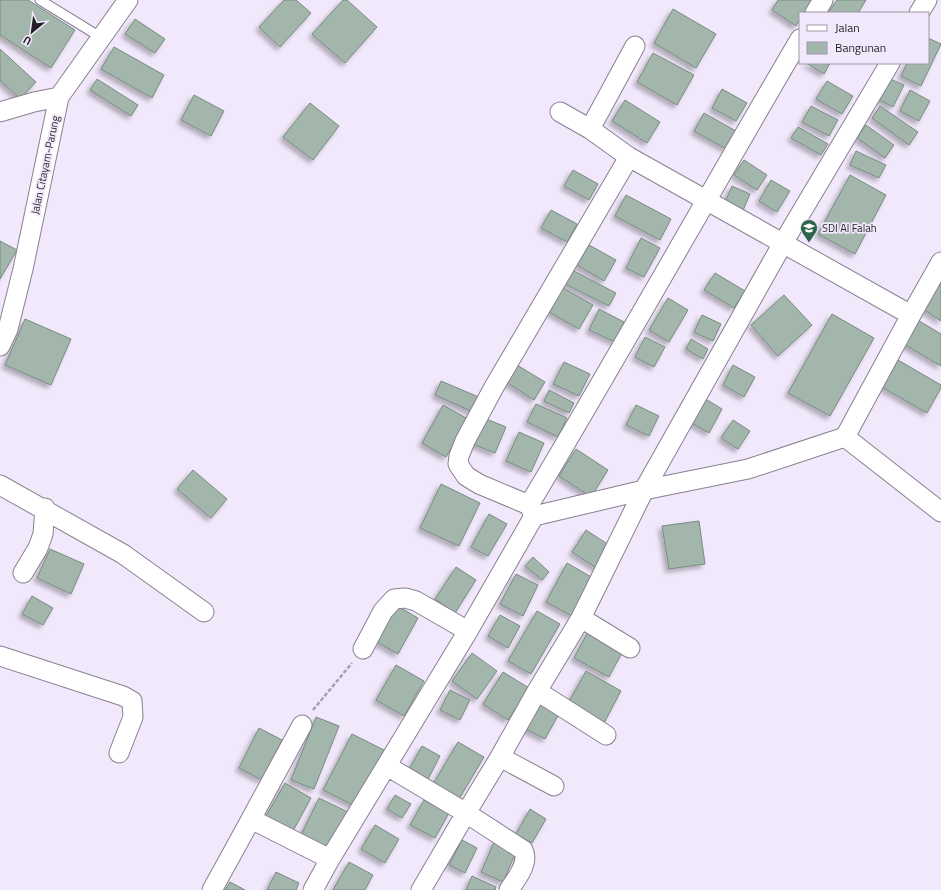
<svg xmlns="http://www.w3.org/2000/svg" width="941" height="890" font-family="'Titillium Web',sans-serif">
<style>
.building{fill:#a2b6ab;stroke:#788b80;filter:url(#shadow)}
.lines{fill:none;stroke-linecap:round;stroke-linejoin:round}
.lane-casing{stroke:#888091;stroke-width:11}
.street-casing{stroke:#888091;stroke-width:21}
.path{stroke:#a7a0ae;stroke-width:2.5;stroke-dasharray:4 2;stroke-linecap:butt}
.lane{stroke:#fff;stroke-width:9}
.street{stroke:#fff;stroke-width:19}
.labels{text-anchor:middle;dominant-baseline:central;stroke-width:3.5;stroke-linejoin:round;paint-order:stroke}
.street-label{font-size:11px;fill:#211e24;stroke:#f1e8fb}
.poi-label{font-size:11px;fill:#211e24;stroke:#f1e8fb;text-anchor:start}
</style>
<defs>
<filter id="shadow"><feDropShadow dx="-3.5" dy="3.5" stdDeviation="2" flood-color="#0004"/></filter>
</defs>
<rect width="100%" height="100%" fill="#f1e8fb"/>
<path class="building" d="M0,0H28L75,30L51,68L0,35Z
M284,0H296L311,13L280,47L259,27Z
M343,0H347L377,27L345,63L312,34Z
M778,0H812L804,13H800V19L796,26L772,10Z
M837,0H866L858,13H828Z
M673,9L716,34L696,68L654,43Z
M135,19L165,39L155,53L125,34Z
M928,38L941,44L921,86L901,76L907,63H928Z
M114,47L164,75L152,98L101,69Z
M0,49L36,82L20,99L0,80Z
M653,53L694,75L677,105L637,82Z
M806,63H830L824,74Z
M888,78L904,85L893,107L878,99Z
M97,79L138,105L131,116L90,90Z
M827,81L853,96L842,114L816,99Z
M722,89L747,103L736,121L712,108Z
M910,90L930,101L919,121L900,111Z
M194,95L224,111L211,136L181,120Z
M625,100L660,122L647,143L612,121Z
M310,103L339,126L313,160L283,137Z
M811,106L838,120L829,136L802,122Z
M880,106L918,132L909,145L872,118Z
M704,113L736,131L726,149L694,131Z
M866,125L894,145L885,158L857,138Z
M798,127L828,144L821,155L791,138Z
M856,151L886,165L879,178L850,165Z
M744,160L767,175L757,190L734,175Z
M573,170L598,184L589,200L564,186Z
M850,175L886,195L855,254L818,234Z
M771,180L790,191L777,212L759,201Z
M732,186L750,194L741,215L723,207Z
M626,195L671,219L660,240L615,216Z
M551,210L577,224L567,242L541,228Z
M641,238L660,248L644,277L626,268Z
M0,241L17,250L0,279Z
M589,245L616,260L604,281L577,265Z
M572,270L616,293L609,306L565,284Z
M715,273L745,291L734,308L704,290Z
M941,280V321L923,309Z
M563,288L593,305L579,329L549,312Z
M784,295L812,325L778,356L751,325Z
M668,298L688,310L669,342L649,330Z
M599,309L624,322L615,342L589,330Z
M832,314L874,338L830,416L788,393Z
M702,315L721,324L713,341L694,332Z
M25,319L71,339L51,385L5,365Z
M916,319L941,334V366L902,343Z
M645,337L665,347L654,367L635,357Z
M691,339L708,349L703,359L686,349Z
M898,360L941,385V388L927,413L882,387Z
M564,362L590,374L579,396L553,384Z
M517,365L545,382L534,400L506,382Z
M733,365L755,377L744,397L723,385Z
M441,381L481,398L475,413L435,395Z
M549,390L574,403L569,413L544,401Z
M704,398L722,409L709,433L690,422Z
M536,404L567,418L558,437L527,422Z
M443,405L468,419L446,457L422,443Z
M636,405L659,416L649,436L626,425Z
M484,418L506,427L495,453L473,444Z
M733,420L750,431L738,449L721,438Z
M519,432L544,443L531,472L506,461Z
M576,449L608,470L591,497L559,476Z
M193,470L227,499L211,518L177,489Z
M441,484L480,503L459,546L420,528Z
M489,514L507,524L488,556L471,547Z
M699,521L705,564L669,569L662,526Z
M586,530L612,547L598,569L572,552Z
M50,549L84,564L71,594L37,578Z
M533,557L549,572L542,580L525,566Z
M567,563L593,578L572,616L546,602Z
M456,567L476,580L455,613L435,599Z
M516,574L538,585L523,616L500,604Z
M32,596L53,608L43,625L22,614Z
M392,603L418,618L398,654L372,639Z
M537,611L560,624L531,674L508,661Z
M500,615L520,626L508,648L488,636Z
M589,630L624,649L609,677L574,658Z
M472,653L497,671L477,699L452,681Z
M396,665L424,681L404,716L376,700Z
M586,671L621,691L603,725L567,705Z
M503,672L529,688L508,720L483,704Z
M450,690L470,700L460,720L440,710Z
M537,699L560,712L545,739L522,727Z
M316,717L339,726L314,789L291,780Z
M259,728L282,740L262,780L239,768Z
M352,734L384,750L355,806L323,790Z
M458,742L484,757L458,801L432,786Z
M422,746L440,756L427,781L408,771Z
M285,783L311,798L293,831L266,816Z
M395,795L411,804L402,818L387,809Z
M319,798L348,812L329,851L300,837Z
M424,800L449,813L435,838L410,825Z
M530,809L546,819L532,843L516,834Z
M375,825L399,839L385,863L361,849Z
M462,840L477,848L465,873L449,865Z
M495,840L517,850L503,882L481,872Z
M349,862L373,875L365,890H333Z
M276,872L299,883L296,890H267Z
M472,876L496,887L495,890H466Z
M230,882L245,890H225Z"/>
<g class="lines">
<defs>
<path id="lane" d="M40,0L102,38"/>
<path id="street" d="M815,13L823,0
M919,13L927,0
M0,112L34,102L59,97
M560,112L590,129L629,157L911,315
M590,129L635,46
M0,346L8,329L23,269L59,97L128,0
M845,437L941,512
M0,485L123,554L204,612
M529,505L479,484L466,476L458,464L459,456L465,441L494,387L629,157
M534,516L529,505C621,351 709,194 800,39
M23,573L38,548L43,534L45,508
M581,618L630,648
M363,649L383,611L394,599L405,598L416,601L468,631
M0,656L123,696L132,701L133,717L119,753
M537,691L606,735
M500,757L554,786
M387,766L466,813L523,850C530,863 516,879 509,890
M251,819L302,725
M212,890L251,819L330,859
M313,890L330,859L468,631L534,516L644,490L748,469L845,437L911,315L941,262
M421,890L466,813L500,757L537,691L581,618L644,490L783,243L890,63"/>
</defs>
<use href="#lane" class="lane-casing"/>
<use href="#street" class="street-casing"/>
<path class="path" d="M313,710L352,663"/>
<use href="#lane" class="lane"/>
<use href="#street" class="street"/>
</g>
<defs>
<symbol id="school-pin" viewBox="-11 -11 22 30"><path d="M0 17L-7.5 6A9.5 9.5 0 1 1 7.5 6Z" fill="#2d644a" stroke="#f1e8fb"/><path d="M0-5L7-2L0 1L-7-2ZM-4 1L0 2.5L4 1V4Q0 6-4 4Z" fill="#fff"/></symbol>
</defs>
<g fill-rule="evenodd">
<use href="#school-pin" x="799" y="218" width="20" height="27"/>
</g>
<g class="labels">
<g class="street-label">
<text transform="translate(45 165) rotate(-78)">Jalan Citayam-Parung</text>
</g>
<g class="poi-label">
<text x="822" y="228">SDI Al Falah</text>
</g>
</g>
<rect x="799" y="12" width="130" height="52" fill="#f1e8fb" stroke="#9e97a5"/>
<rect x="807" y="25" width="20" height="6" fill="#ffffff" stroke="#9e97a5"/>
<text x="835" y="32" font-size="12" fill="#211e24">Jalan</text>
<rect x="807" y="42" width="20" height="12" fill="#a2b6ab" stroke="#9e97a5"/>
<text x="835" y="52" font-size="12" fill="#211e24">Bangunan</text>
<g transform="translate(32 32) rotate(209)" stroke="#f1e8fb" stroke-width="3" paint-order="stroke">
<path d="M0-3L7 15L0 10L-7 15Z" fill="#211e24"/>
<text y="-6" font-size="11" font-weight="bold" text-anchor="middle" fill="#211e24">U</text>
</g>
</svg>
